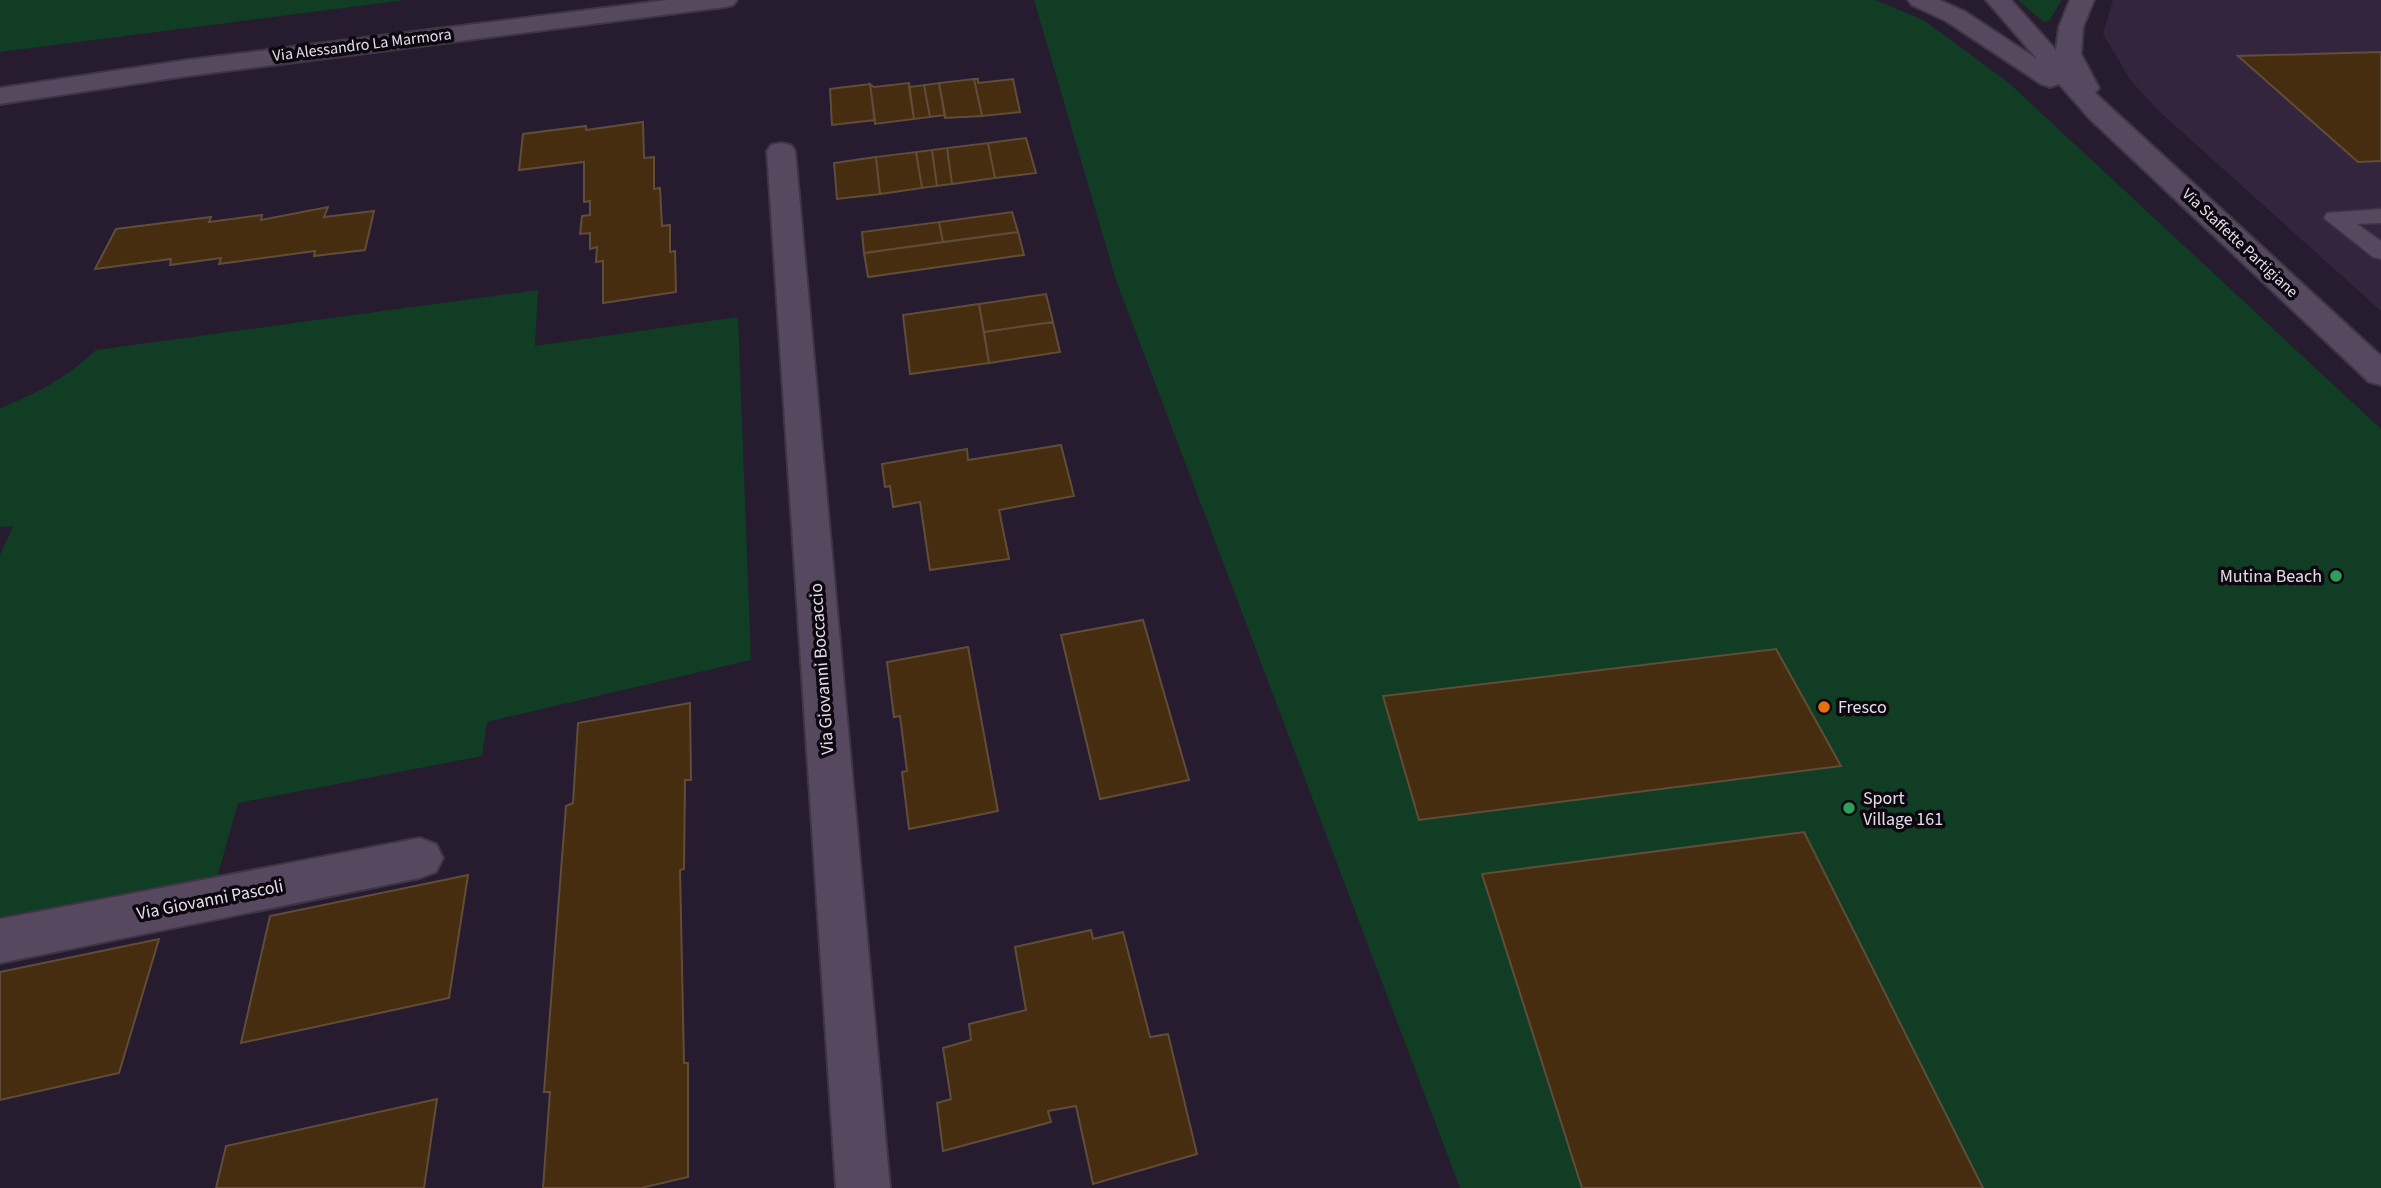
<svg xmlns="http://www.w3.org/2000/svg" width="2381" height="1188" font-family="'Source Sans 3',sans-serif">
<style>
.built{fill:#34253e}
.green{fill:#103d24}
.building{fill:#462d10;stroke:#604d39;stroke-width:2}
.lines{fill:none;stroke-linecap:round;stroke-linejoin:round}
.lane-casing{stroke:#3e3545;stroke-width:3}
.street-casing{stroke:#3e3545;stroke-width:4}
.secondary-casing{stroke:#3e3545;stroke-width:4}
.lane{fill:#55485f;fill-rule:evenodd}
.street{fill:#55485f;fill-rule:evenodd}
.secondary{fill:#55485f;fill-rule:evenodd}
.leisure-dot{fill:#2e9e5b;stroke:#0d0810;stroke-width:2.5}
.food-dot{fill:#e8710a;stroke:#0d0810;stroke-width:2.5}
.labels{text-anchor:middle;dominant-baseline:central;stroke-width:7;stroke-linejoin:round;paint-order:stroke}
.far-street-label{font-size:16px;fill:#e4ddea;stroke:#0d0810}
.poi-label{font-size:18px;fill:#e4ddea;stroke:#0d0810;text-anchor:start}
.street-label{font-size:18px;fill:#e4ddea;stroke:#0d0810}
</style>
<rect width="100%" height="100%" fill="#261b2f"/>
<path class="built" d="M2113,0H2381V311L2161,113L2131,81L2103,34Z"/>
<path class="green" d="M0,0H406L0,52Z
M1034,0H1876L1925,21L2009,83L2381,429V1188H1460L1116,280Z
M2018,0H2062L2049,21L2043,22Z
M538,290L535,346L738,317L751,660L487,722L482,756L238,803L217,878L0,925V555L13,526L0,527V408C37,394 67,377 96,350Z"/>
<path class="building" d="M2381,52V161L2358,162L2238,56Z
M974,79H978V83L1013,79L1020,112L982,116Z
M974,79L982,116L945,118L939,83Z
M909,83L914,119L875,124L870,84L874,87Z
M939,83L945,115L930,117L924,85Z
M870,84L875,120L832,125L830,89Z
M924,85L930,117L914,119L909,87Z
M643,122L644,158L654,157V189L660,188L662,226L670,225V252L675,251L676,292L603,303V261L596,262L597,247L590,249V233L580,234L582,216L590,215V201L584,202V162L519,170L523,134L586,126V130Z
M1026,138L1036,173L995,178L988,143Z
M988,143L995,178L952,184L947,148Z
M947,148L952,184L937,186L932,150Z
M932,150L937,186L922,188L916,152Z
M916,152L922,188L880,194L876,157Z
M876,157L880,194L837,199L834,163Z
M328,207L324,217L374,211L365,250L314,256L315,251L219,264L221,258L170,265L171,259L95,269L116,229L211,217L209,222L262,215L261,220Z
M1012,212L1018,232L943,242L939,222Z
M939,222L943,242L864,253L862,232Z
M1018,232L1024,255L868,277L864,253Z
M1046,294L1053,322L984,332L979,304Z
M979,304L989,363L910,374L903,315Z
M1053,322L1060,352L989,363L984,332Z
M1061,445L1074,496L999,510L1009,559L930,570L920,502L893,507L890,486L885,487L882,464L967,449L968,460Z
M1143,620L1189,780L1100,799L1061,635Z
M968,647L998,811L909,829L902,772L907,771L900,716L894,717L887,662Z
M1776,649L1841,766L1419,820L1383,696Z
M690,703L691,780H685L684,869L680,870L684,1063H688V1177L641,1188H543L550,1092H544L566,806L573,803L578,723Z
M1804,832L1983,1188H1582L1482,874Z
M468,875L449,998L241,1043L270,916Z
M1091,930L1093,939L1123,932L1150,1037L1168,1034L1197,1154L1093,1184L1076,1106L1048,1111L1051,1122L943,1151L937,1103L951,1099L943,1048L971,1040L969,1024L1026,1010L1015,947Z
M159,939L119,1073L0,1100V972Z
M437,1099L424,1188H216L226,1146Z"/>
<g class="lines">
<defs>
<path id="lane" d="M2381,209V223L2357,224L2381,241V259L2373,257L2324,218L2327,213Z"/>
<path id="street" d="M1908,0H1939L1964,11L2037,59L1986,0H2011L2056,50L2059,27L2070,0H2094L2083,27L2081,54L2099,88L2095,93L2381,356V385L2369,382L2089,118L2059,84L2050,87L2041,84L1946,21L1912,5Z
M781,143L791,145L795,151L890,1188H836L767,151L771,145Z
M420,838L436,844L443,858L436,872L420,878L0,963V919Z"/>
<path id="secondary" d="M668,0H737L733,5L725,7L187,76L0,104V88L187,60Z"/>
</defs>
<use href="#lane" class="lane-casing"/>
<use href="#street" class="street-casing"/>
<use href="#secondary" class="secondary-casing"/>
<use href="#lane" class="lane"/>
<use href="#street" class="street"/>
<use href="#secondary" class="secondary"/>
</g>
<g class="leisure-dot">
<circle cx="2336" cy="576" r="7"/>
<circle cx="1849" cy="808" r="7"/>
</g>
<circle class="food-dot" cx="1824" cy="707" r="7"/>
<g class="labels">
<g class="far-street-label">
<text transform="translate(362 45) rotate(-7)">Via Alessandro La Marmora</text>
<text transform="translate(2240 243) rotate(43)">Via Staffette Partigiane</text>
</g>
<g class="poi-label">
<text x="2322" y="576" text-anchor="end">Mutina Beach</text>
<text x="1838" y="707">Fresco</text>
<text x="1863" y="798">Sport<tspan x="1863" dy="21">Village 161</tspan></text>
</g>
<g class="street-label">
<text transform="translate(822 669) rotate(-94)">Via Giovanni Boccaccio</text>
<text transform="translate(210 900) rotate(-11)">Via Giovanni Pascoli</text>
</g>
</g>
</svg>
